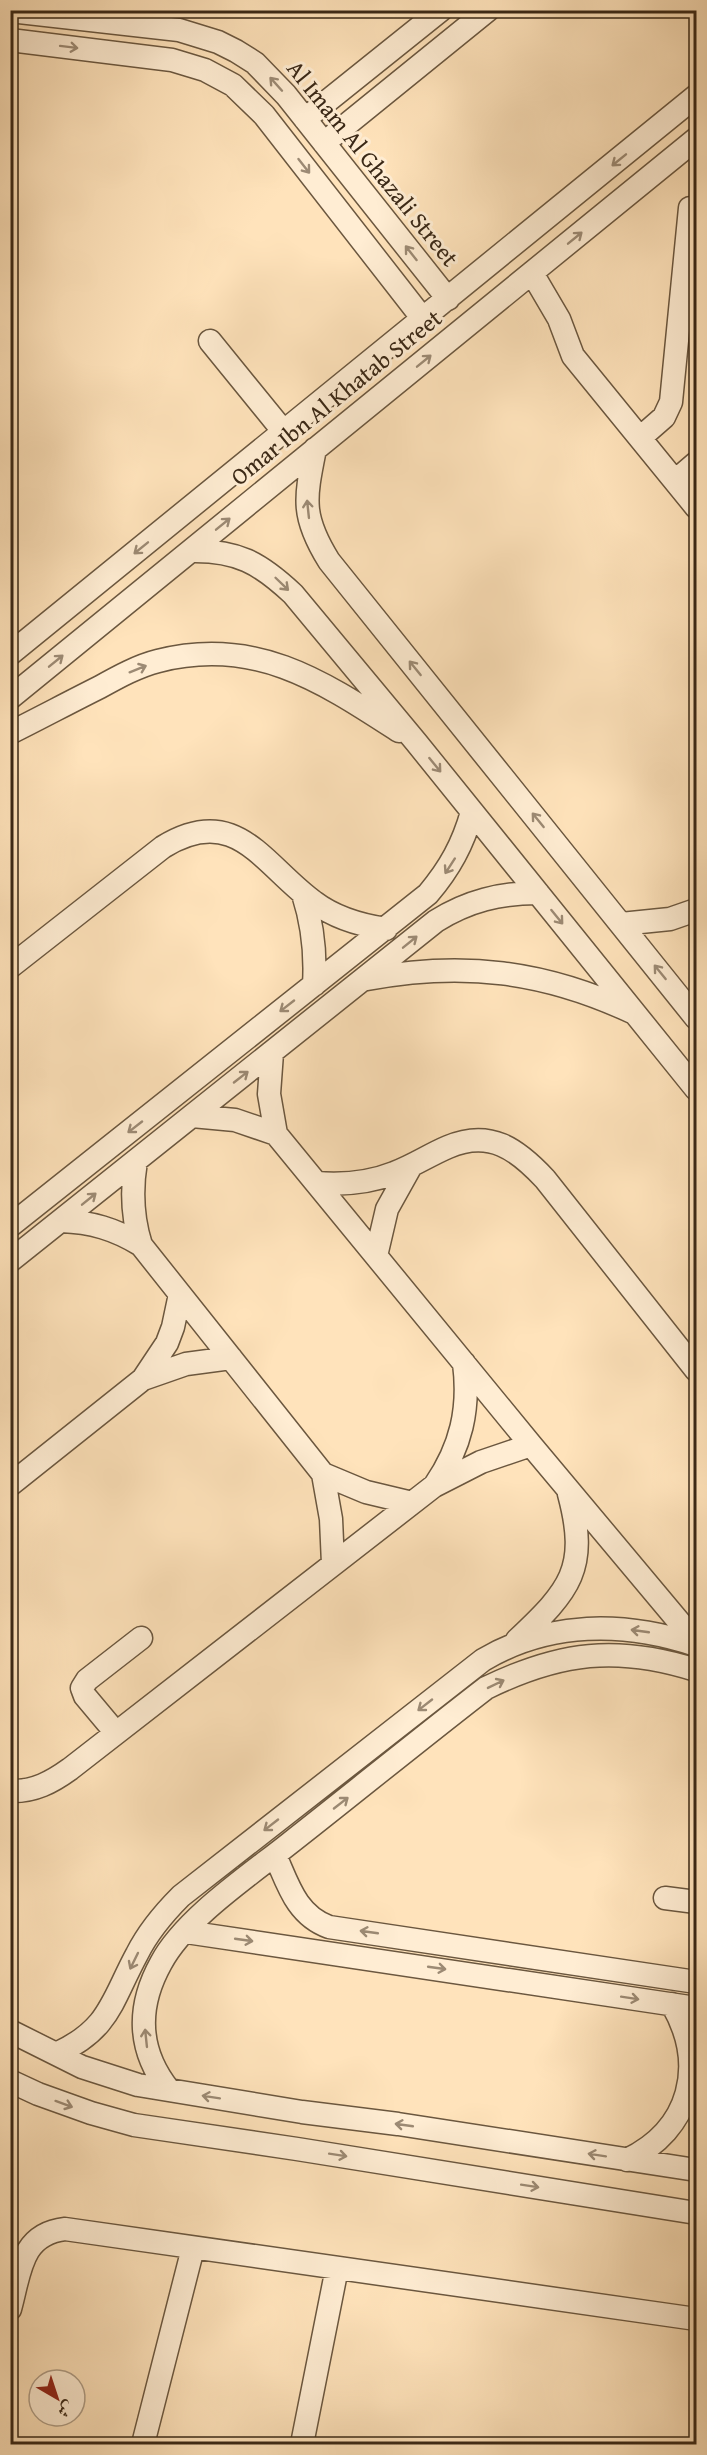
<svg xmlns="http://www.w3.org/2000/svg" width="707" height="2455" font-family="'Gentium Book Plus',Amiri,serif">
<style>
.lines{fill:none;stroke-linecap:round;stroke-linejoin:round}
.minor-casing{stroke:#6b573f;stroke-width:25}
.minor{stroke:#ffedd3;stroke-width:22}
.oneway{stroke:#9c8a74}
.labels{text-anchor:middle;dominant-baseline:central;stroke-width:6;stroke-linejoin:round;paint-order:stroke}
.street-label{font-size:24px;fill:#3a2816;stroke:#ffedd3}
</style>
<rect width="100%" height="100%" fill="#ffe3bb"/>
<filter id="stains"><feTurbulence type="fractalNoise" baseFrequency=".00333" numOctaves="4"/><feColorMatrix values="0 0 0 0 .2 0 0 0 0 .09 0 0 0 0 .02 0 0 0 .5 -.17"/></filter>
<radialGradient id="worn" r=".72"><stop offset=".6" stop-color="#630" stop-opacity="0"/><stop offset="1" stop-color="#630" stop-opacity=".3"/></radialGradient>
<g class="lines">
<defs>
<path id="minor" d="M10,11L179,30L218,42L236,51L255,63L286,95L448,299
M10,40L172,60L205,70L233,85L264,115L423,319
M305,119L441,10
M324,143L488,10
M532,273L559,319L573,356L696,507
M210,341L284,432
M640,438L664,417L671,402L690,208
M315,449C305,499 301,516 329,561L696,1018
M675,481L696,463
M191,551C237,550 260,563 293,594L416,742L696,1089
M10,654L696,96
M10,698L696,139
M10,733C40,718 70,702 100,687C118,677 138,666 158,661C255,636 322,681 399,731
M303,894C313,925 316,953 314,985
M621,924L670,919L696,910
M10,967L163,847C236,802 263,865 314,902C335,918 359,925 386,929
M367,979C463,961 544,971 632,1012
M272,1053L269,1094L276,1134L531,1445L696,1642
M192,1116L235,1120L276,1134
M136,1161C131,1191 132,1217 141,1245
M317,1183C344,1185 369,1183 394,1173C413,1166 429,1155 448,1147C490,1129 517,1149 545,1179L696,1370
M61,1221C91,1222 115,1229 141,1245L323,1474L331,1519L333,1564
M10,1226L428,894C450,868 463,844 472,812
M376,1256L387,1209L411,1166
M10,1261L436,921C468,901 500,893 538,893
M143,1379L186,1364L231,1358
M323,1474L366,1492L412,1503
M10,1485L143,1379L167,1343L173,1327L180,1294
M435,1485C461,1447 470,1409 464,1363
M517,1640C570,1590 589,1569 569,1494
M116,1733L85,1696L82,1688L87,1680L141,1638
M10,1791C34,1792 52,1782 70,1769L434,1486L481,1462L531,1445
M275,1855C288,1884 296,1915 329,1927L696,1982
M665,1898L696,1902
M186,1932L696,2008
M10,2031L82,2067L138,2085L302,2112L398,2124L696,2170
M56,2054C110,2029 111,2002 137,1954C148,1932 164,1913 181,1896L483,1660C549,1621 624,1621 696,1645
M10,2081L38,2094L91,2113L134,2125L297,2149L696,2213
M169,2090C138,2051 136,2008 161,1963C185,1918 250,1875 290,1843C355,1792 420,1739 486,1688C560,1652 617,1645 696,1670
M627,2160C691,2129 707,2065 672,2004
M10,2309C20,2274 20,2234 65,2229L696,2319
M143,2444L193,2248
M302,2444L337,2268"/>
</defs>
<use href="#minor" class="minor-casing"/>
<use href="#minor" class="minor"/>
</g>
<defs><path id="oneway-shaft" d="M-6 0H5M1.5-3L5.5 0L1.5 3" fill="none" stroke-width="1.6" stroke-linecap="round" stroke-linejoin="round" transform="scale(1.5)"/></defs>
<g class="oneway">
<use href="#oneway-shaft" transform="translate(69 47) rotate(7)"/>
<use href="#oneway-shaft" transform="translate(276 84) rotate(-132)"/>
<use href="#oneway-shaft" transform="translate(619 160) rotate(141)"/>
<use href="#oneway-shaft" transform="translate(304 166) rotate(52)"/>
<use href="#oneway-shaft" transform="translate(575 238) rotate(-39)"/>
<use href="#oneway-shaft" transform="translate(411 253) rotate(-128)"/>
<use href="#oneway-shaft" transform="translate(424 361) rotate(-39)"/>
<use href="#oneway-shaft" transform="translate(308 509) rotate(-96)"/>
<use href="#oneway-shaft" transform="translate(223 524) rotate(-39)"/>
<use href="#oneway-shaft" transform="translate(141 548) rotate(141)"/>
<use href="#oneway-shaft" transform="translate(282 584) rotate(44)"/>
<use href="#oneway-shaft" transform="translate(56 661) rotate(-39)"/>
<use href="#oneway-shaft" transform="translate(415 668) rotate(-129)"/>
<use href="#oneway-shaft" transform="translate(138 669) rotate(-22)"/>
<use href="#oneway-shaft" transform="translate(435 765) rotate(51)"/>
<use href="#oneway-shaft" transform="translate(538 820) rotate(-129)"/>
<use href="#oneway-shaft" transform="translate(450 866) rotate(123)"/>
<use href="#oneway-shaft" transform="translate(557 917) rotate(51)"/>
<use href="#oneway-shaft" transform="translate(410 942) rotate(-39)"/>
<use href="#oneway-shaft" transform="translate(660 972) rotate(-129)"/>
<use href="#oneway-shaft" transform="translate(287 1006) rotate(142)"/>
<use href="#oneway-shaft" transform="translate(241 1077) rotate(-38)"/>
<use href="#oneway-shaft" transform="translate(135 1127) rotate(142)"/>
<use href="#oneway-shaft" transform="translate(89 1199) rotate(-39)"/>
<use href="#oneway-shaft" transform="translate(640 1631) rotate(-172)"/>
<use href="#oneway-shaft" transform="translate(496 1684) rotate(-26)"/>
<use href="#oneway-shaft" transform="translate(425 1705) rotate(142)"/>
<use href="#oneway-shaft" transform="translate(341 1803) rotate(-38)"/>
<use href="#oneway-shaft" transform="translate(271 1825) rotate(142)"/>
<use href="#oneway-shaft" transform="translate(369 1932) rotate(-172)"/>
<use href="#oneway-shaft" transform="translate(244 1940) rotate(8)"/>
<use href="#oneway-shaft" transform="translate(134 1961) rotate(116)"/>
<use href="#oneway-shaft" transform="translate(437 1968) rotate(8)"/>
<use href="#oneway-shaft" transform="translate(630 1998) rotate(9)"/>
<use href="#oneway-shaft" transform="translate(146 2038) rotate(-96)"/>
<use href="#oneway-shaft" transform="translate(211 2097) rotate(-171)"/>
<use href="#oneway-shaft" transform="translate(64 2104) rotate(20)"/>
<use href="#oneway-shaft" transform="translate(404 2125) rotate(-172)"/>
<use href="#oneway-shaft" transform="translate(338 2155) rotate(9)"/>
<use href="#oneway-shaft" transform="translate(597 2155) rotate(-171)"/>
<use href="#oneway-shaft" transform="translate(530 2186) rotate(9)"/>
</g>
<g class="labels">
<g class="street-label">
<text transform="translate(373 163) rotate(51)">Al Imam Al Ghazali Street</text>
<text transform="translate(336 397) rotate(-39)">Omar Ibn Al Khatab Street</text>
</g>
</g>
<rect width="707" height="2455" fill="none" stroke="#ffe3bb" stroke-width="36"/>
<rect x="12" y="12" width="683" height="2431" fill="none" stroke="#3a2816" stroke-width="3"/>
<rect x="18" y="18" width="671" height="2419" fill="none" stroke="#3a2816" stroke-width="1.5"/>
<g transform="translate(57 2398) rotate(141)"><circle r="28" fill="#ffedd3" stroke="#b09e87" stroke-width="1.5"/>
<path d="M0-4.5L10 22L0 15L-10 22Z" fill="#8f2418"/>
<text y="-9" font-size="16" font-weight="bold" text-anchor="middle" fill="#3a2816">ش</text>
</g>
<rect width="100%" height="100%" filter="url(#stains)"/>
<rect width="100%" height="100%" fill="url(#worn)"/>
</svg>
